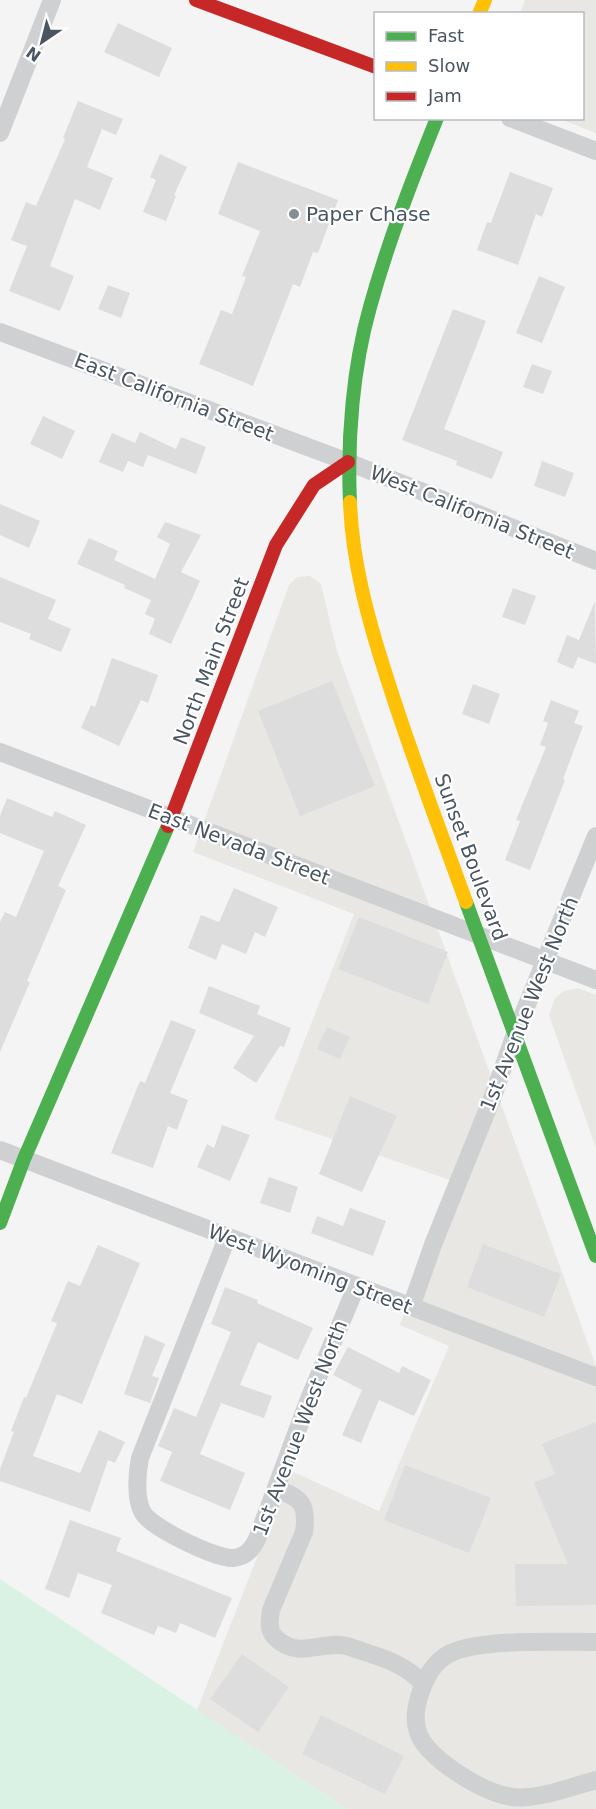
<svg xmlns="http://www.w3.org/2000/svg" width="596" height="1809" font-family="'DejaVu Sans',sans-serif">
	<rect width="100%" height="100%" fill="#f4f4f4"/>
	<!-- commercial -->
	<path fill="#e8e7e3" d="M 525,0 L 596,0 L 596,133 L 560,119 L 582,118 L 582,14 L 520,13 Z
		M 310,576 L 321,584 L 337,651 L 596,1366 L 596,1809 L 347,1809 L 197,1710 L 291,1471 L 379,1511 L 449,1346 L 400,1325 L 450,1180 L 274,1119 L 354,914 L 193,852 L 289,585 L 297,577 Z
		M 578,988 L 596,995 L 596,1148 L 549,1015 L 555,998 L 564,991 Z"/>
	<!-- green -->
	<path fill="#d9f2e3" d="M 0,1579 L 347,1809 L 0,1809 Z"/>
	<!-- building -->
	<path fill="#ddddde" d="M 118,23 L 172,48 L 159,77 L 104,52 Z
		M 78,101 L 123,119 L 116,135 L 102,129 L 87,167 L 113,178 L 100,210 L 75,199 L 50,266 L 74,276 L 60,311 L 9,291 L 27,246 L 11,240 L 26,202 L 36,206 L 65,139 L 63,138 Z
		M 160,154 L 187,167 L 174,195 L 176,196 L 166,221 L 143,212 L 156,180 L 150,177 Z
		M 238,162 L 338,200 L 318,253 L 313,252 L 300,287 L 293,284 L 253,386 L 199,364 L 221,310 L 232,314 L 246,277 L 242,276 L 260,231 L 218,214 Z
		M 510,172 L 553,188 L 542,217 L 536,214 L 518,265 L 477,250 L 487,222 L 491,223 Z
		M 539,276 L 565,287 L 542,343 L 516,333 Z
		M 108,285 L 130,293 L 121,318 L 98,309 Z
		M 453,309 L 486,321 L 444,429 L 503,452 L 492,479 L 456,465 L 457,461 L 402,440 Z
		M 532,364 L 552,371 L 543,394 L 523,387 Z
		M 43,416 L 75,431 L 62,459 L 30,444 Z
		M 140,432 L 176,449 L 181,437 L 206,447 L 196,474 L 148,455 L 143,467 L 128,461 L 123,472 L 99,462 L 112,433 L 135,443 Z
		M 542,461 L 574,473 L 565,497 L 534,486 Z
		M 0,504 L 40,521 L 29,548 L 0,535 Z
		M 165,522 L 201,535 L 181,572 L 200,581 L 171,644 L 149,634 L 155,619 L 145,614 L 151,600 L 124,588 L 125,585 L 77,564 L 89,538 L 118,551 L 114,560 L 155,579 L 170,544 L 157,537 Z
		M 0,577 L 56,600 L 48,619 L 71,629 L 61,652 L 29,639 L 31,634 L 0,622 Z
		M 513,588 L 536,596 L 525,625 L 502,617 Z
		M 595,601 L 596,664 L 578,657 L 573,669 L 557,662 L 567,635 L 579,640 Z
		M 112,658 L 158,675 L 148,703 L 141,700 L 119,746 L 81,728 L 91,705 L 95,707 Z
		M 332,681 L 375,786 L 300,816 L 258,711 Z
		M 473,684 L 500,694 L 489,724 L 462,714 Z
		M 551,700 L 579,711 L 574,723 L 583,726 L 563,779 L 565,780 L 530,870 L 505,860 L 520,821 L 516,820 L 546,747 L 540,745 L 548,723 L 543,721 Z
		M 7,798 L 52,817 L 55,811 L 86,825 L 58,886 L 66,890 L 27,981 L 30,982 L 0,1052 L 0,922 L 5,912 L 16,917 L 44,851 L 0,833 L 0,816 Z
		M 234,888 L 278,907 L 265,937 L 255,932 L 246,954 L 222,944 L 216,960 L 188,948 L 201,915 L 219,922 Z
		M 359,917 L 448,952 L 428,1004 L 338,969 Z
		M 209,986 L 260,1006 L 257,1014 L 291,1028 L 284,1047 L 280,1046 L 256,1083 L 233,1068 L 254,1036 L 199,1013 Z
		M 171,1020 L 196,1030 L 170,1093 L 188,1100 L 177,1130 L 168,1126 L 153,1168 L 111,1153 L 140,1081 L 145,1083 Z
		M 327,1027 L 350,1037 L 340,1059 L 317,1049 Z
		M 350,1096 L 397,1116 L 362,1192 L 319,1174 Z
		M 222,1125 L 250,1135 L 230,1181 L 197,1167 L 207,1144 L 214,1148 Z
		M 269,1177 L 298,1187 L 290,1213 L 260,1203 Z
		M 350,1208 L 386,1221 L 373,1256 L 311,1233 L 317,1216 L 343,1226 Z
		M 483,1244 L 561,1274 L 544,1317 L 467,1287 Z
		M 98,1245 L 140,1263 L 82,1404 L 57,1394 L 33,1456 L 80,1473 L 99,1430 L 125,1442 L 115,1463 L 108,1460 L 90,1512 L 0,1481 L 0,1469 L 14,1432 L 11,1431 L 24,1397 L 26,1398 L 57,1323 L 51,1321 L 68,1281 L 80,1286 Z
		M 225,1287 L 258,1300 L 257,1303 L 313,1328 L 298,1360 L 258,1342 L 240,1385 L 272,1396 L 264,1418 L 221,1403 L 200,1454 L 245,1473 L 230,1510 L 160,1481 L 172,1452 L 158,1446 L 174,1408 L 196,1417 L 231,1332 L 211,1324 Z
		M 145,1335 L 165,1344 L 152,1376 L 159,1378 L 150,1403 L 124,1394 Z
		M 348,1347 L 399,1373 L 402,1366 L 431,1380 L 414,1416 L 379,1400 L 361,1443 L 342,1435 L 362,1390 L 333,1375 Z
		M 596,1422 L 596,1605 L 516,1606 L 515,1564 L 568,1564 L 534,1483 L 555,1474 L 542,1444 Z
		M 405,1465 L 491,1498 L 469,1553 L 384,1520 Z
		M 70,1520 L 121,1538 L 116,1551 L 232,1598 L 215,1638 L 180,1623 L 176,1633 L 158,1626 L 154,1635 L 101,1613 L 112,1585 L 78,1573 L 69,1598 L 45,1589 Z
		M 242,1654 L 289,1687 L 258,1732 L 210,1699 Z
		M 321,1715 L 404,1756 L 385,1794 L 302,1754 Z"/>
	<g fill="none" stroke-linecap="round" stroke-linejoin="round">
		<!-- street -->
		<path stroke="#ced0d2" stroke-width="18" d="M 510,118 L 596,151
			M 0,133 L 52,0
			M 0,332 L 348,462 L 596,561
			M 0,752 L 596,980
			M 0,1150 L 596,1377
			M 227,1238 L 140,1458 C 137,1472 135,1500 143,1513 C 152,1528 216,1559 233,1558 C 246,1557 252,1549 257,1539 L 309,1399 L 356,1287
			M 411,1307 L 434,1242 L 493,1096 L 515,1034 L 596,836
			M 277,1489 C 301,1498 308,1504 304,1532 L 271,1610 C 269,1623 268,1632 278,1640 C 301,1659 321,1640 347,1646 C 375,1656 403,1661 423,1684
			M 596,1642 C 562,1642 474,1638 447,1655 C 435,1662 426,1677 421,1691 C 416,1706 413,1720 419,1735 C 431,1761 484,1793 512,1797 C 536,1800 572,1787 596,1780"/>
		<!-- fast -->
		<path stroke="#4caf50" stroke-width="14" d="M 350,502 C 347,439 353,367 370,307 C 388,242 412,180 437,118
			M 466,902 L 596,1256
			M 0,1223 L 24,1159 L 168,826"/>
		<!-- slow -->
		<path stroke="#ffc107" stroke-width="14" d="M 479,14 L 485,0
			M 350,502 C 352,561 368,619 386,675 C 410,752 439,827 466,902"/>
		<!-- jam -->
		<path stroke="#c62828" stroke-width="14" d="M 196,0 L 376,67
			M 168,826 L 276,545 L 314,485 L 348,462"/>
	</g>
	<!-- markers -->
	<circle fill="#868d94" stroke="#fff" stroke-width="2" cx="294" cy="214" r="6"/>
	<g text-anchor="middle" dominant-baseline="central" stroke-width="4.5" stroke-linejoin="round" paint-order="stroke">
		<!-- poi labels -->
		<g font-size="20" fill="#4a5661" stroke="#fff" text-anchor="start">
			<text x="306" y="214">Paper Chase</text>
		</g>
		<!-- street labels -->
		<g font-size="20" fill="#4a5661" stroke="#fff">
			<text transform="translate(174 397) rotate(21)">East California Street</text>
			<text transform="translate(472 512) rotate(22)">West California Street</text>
			<text transform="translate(211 661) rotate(-69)">North Main Street</text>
			<text transform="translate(239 844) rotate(21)">East Nevada Street</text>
			<text transform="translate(471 857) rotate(70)">Sunset Boulevard</text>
			<text transform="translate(529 1004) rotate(-68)">1st Avenue West North</text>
			<text transform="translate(310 1269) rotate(21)">West Wyoming Street</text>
			<text transform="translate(300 1428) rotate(-69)">1st Avenue West North</text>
		</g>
	</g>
	<!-- legend -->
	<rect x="374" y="12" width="210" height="108" fill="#ffffff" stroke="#b7bbc0" stroke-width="1.5"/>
	<rect x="386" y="32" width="30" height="9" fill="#4caf50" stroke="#b7bbc0" stroke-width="1.5"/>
	<text x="428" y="42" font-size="18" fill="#4a5661">Fast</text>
	<rect x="386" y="62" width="30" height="9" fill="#ffc107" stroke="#b7bbc0" stroke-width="1.5"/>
	<text x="428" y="72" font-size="18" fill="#4a5661">Slow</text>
	<rect x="386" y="92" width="30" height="9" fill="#c62828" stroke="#b7bbc0" stroke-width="1.5"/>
	<text x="428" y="102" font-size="18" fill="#4a5661">Jam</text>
	<!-- north arrow -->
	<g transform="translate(42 42) rotate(215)" stroke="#ffffff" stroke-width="4.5" paint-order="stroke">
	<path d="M0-4.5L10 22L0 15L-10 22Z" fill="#4a5661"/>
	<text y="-9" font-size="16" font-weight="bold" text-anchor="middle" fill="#4a5661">N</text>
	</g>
</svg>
